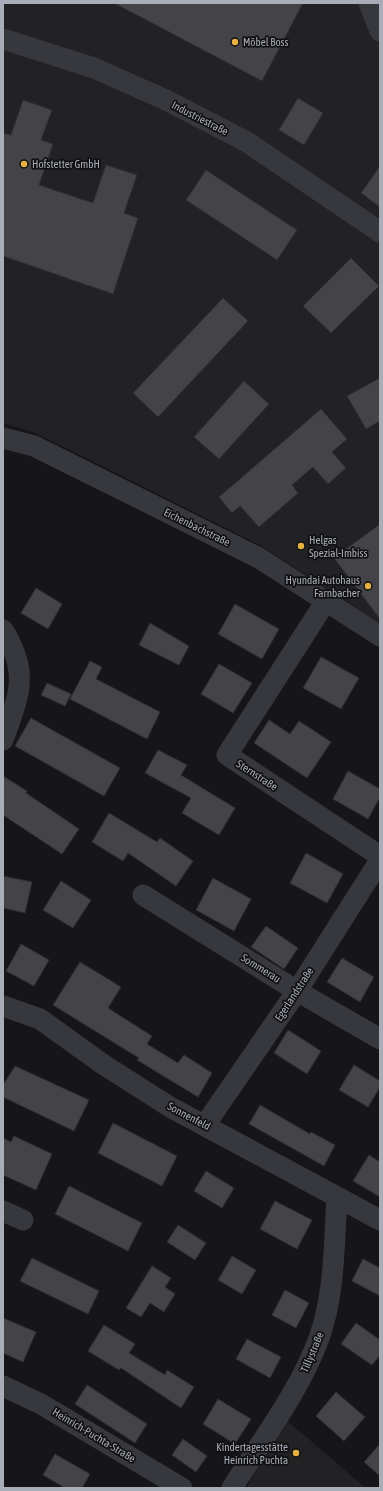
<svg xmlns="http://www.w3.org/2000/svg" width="383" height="1491" font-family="'Asap Condensed',sans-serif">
	<rect width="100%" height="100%" fill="#161618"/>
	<!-- built -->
	<path fill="#222225" d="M 3,3 L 380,3 L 380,623 L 258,544 L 33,432 L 3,423 Z
		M 285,1419 L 366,1488 L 246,1488 Z"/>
	<!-- building -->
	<path fill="#434348" stroke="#303034" d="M 114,3 L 303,3 L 262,81 Z
		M 298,98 L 323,113 L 304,145 L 279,130 Z
		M 23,100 L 52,110 L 41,140 L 53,144 L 39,185 L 93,203 L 106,165 L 137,175 L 124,213 L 138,218 L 113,294 L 3,256 L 3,133 L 11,135 Z
		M 380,166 L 380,207 L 361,193 Z
		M 206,170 L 297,230 L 277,260 L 186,200 Z
		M 351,258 L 379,286 L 331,333 L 303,306 Z
		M 223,298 L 248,321 L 158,417 L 133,393 Z
		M 380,378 L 380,421 L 366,429 L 347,396 Z
		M 244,381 L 269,404 L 219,459 L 194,437 Z
		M 321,409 L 347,439 L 332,452 L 346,468 L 328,484 L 313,467 L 292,485 L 298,493 L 259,527 L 240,506 L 232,513 L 219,497 Z
		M 380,524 L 380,619 L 334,558 Z
		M 36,588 L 62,604 L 48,629 L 21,613 Z
		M 235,604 L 279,629 L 262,659 L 218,634 Z
		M 150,623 L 189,646 L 179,665 L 139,645 Z
		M 321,657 L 359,678 L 341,709 L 303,688 Z
		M 90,661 L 102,667 L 96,679 L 160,712 L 147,739 L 70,699 Z
		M 219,664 L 252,683 L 233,713 L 201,694 Z
		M 47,683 L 71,694 L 65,706 L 41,695 Z
		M 31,718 L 120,768 L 104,796 L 15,746 Z
		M 269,720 L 290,734 L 299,721 L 331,742 L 307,778 L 254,743 Z
		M 158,750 L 187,765 L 181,775 L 235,808 L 219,835 L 182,813 L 191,798 L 145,773 Z
		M 348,771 L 380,789 L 380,797 L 368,819 L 333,799 Z
		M 3,776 L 27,791 L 26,793 L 79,829 L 62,854 L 3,815 Z
		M 109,813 L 157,842 L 160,838 L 193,861 L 176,886 L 128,853 L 123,861 L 92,842 Z
		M 306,853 L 343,874 L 327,903 L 290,883 Z
		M 3,876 L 32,882 L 25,913 L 3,908 Z
		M 213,878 L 251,899 L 234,931 L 196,910 Z
		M 61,881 L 91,900 L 73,928 L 43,910 Z
		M 266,926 L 298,948 L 284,969 L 251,947 Z
		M 21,944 L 49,960 L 34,986 L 6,971 Z
		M 342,958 L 374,977 L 360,1002 L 327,982 Z
		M 80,962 L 121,987 L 108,1008 L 152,1036 L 147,1044 L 178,1063 L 184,1055 L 212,1073 L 198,1097 L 137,1060 L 139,1058 L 53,1005 Z
		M 288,1030 L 321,1051 L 307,1074 L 274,1053 Z
		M 354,1065 L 380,1081 L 380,1087 L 368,1107 L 339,1090 Z
		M 15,1066 L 89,1100 L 74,1131 L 3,1097 L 3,1085 Z
		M 260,1105 L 310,1134 L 311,1132 L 335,1145 L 324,1166 L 249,1124 Z
		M 113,1123 L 177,1156 L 162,1186 L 98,1153 Z
		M 14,1136 L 52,1154 L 36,1190 L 3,1175 L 3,1138 L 11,1142 Z
		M 369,1155 L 380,1162 L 380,1197 L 353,1181 Z
		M 206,1171 L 234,1188 L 222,1208 L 194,1191 Z
		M 69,1186 L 142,1223 L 128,1251 L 55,1214 Z
		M 275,1201 L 312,1220 L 297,1249 L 260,1229 Z
		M 178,1225 L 206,1243 L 195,1260 L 167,1242 Z
		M 232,1256 L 256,1270 L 242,1294 L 218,1280 Z
		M 32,1258 L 99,1291 L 88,1314 L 20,1281 Z
		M 363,1259 L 380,1268 L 380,1296 L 352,1281 Z
		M 152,1266 L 171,1278 L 165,1287 L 175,1294 L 164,1312 L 150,1303 L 141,1317 L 126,1308 Z
		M 285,1290 L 309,1303 L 296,1328 L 272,1315 Z
		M 3,1318 L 36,1332 L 23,1362 L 3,1353 Z
		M 356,1323 L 380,1340 L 380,1355 L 372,1365 L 341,1344 Z
		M 104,1325 L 135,1344 L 129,1353 L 165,1375 L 167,1370 L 194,1387 L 181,1408 L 121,1368 L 119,1370 L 88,1351 Z
		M 247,1339 L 281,1357 L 270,1378 L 236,1359 Z
		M 87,1385 L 147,1424 L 135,1443 L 75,1404 Z
		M 336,1392 L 365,1417 L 344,1441 L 316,1416 Z
		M 218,1399 L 251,1419 L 235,1444 L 203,1424 Z
		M 183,1439 L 207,1456 L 196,1472 L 172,1455 Z
		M 380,1444 L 380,1476 L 364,1462 Z
		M 55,1454 L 90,1474 L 82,1488 L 65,1488 L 43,1475 Z"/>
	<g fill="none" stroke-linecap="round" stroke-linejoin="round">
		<!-- minor -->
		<path stroke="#37383d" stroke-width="21" d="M 369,3 L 380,31
			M 3,39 L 94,68 L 166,100 L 247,142 L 380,232
			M 3,438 L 34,446 L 259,558 L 380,636
			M 326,601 L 227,755 L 380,856
			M 3,630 C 7,635 9,641 12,647 C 28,681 15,706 3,740
			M 143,895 L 297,991 L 380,1039
			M 3,1006 L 40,1019 L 104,1065 L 170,1107 L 380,1220
			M 205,1125 L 297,991 L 380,860
			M 3,1211 L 23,1220
			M 3,1386 L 41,1404 L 182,1488
			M 232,1488 C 261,1441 300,1391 319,1338 C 335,1294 334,1243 337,1197"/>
	</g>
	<!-- markers -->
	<g fill="#e5b241" stroke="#111113" stroke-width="1.5">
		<circle cx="235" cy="42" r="4"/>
		<circle cx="24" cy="164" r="4"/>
		<circle cx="301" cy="546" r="4"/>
		<circle cx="368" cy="586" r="4"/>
		<circle cx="296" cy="1453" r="4"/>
	</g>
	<g text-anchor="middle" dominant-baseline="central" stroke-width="3.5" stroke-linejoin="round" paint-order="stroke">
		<!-- poi labels -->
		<g font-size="11" fill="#a9adb7" stroke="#111113" text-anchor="start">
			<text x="243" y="42">Möbel Boss</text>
			<text x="32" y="164">Hofstetter GmbH</text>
			<text x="309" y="540">Helgas<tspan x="309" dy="13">Spezial-Imbiss</tspan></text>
			<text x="360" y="580" text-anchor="end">Hyundai Autohaus<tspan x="360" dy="13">Farnbacher</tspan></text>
			<text x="288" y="1447" text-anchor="end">Kindertagesstätte<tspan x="288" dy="13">Heinrich Puchta</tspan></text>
		</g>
		<!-- street labels -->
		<g font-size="11" fill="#a9adb7" stroke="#111113">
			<text transform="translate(200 118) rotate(27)">Industriestraße</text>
			<text transform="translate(197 527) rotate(26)">Eichenbachstraße</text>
			<text transform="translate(257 775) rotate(33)">Sternstraße</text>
			<text transform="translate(261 968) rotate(32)">Sommerau</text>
			<text transform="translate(294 994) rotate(-57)">Egerlandstraße</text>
			<text transform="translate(189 1116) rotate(28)">Sonnenfeld</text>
			<text transform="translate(312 1352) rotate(-67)">Tillystraße</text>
			<text transform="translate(94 1435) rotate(31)">Heinrich-Puchta-Straße</text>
		</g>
	</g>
	<!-- border -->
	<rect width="383" height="1491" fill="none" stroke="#a9adb7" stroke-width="8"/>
</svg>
